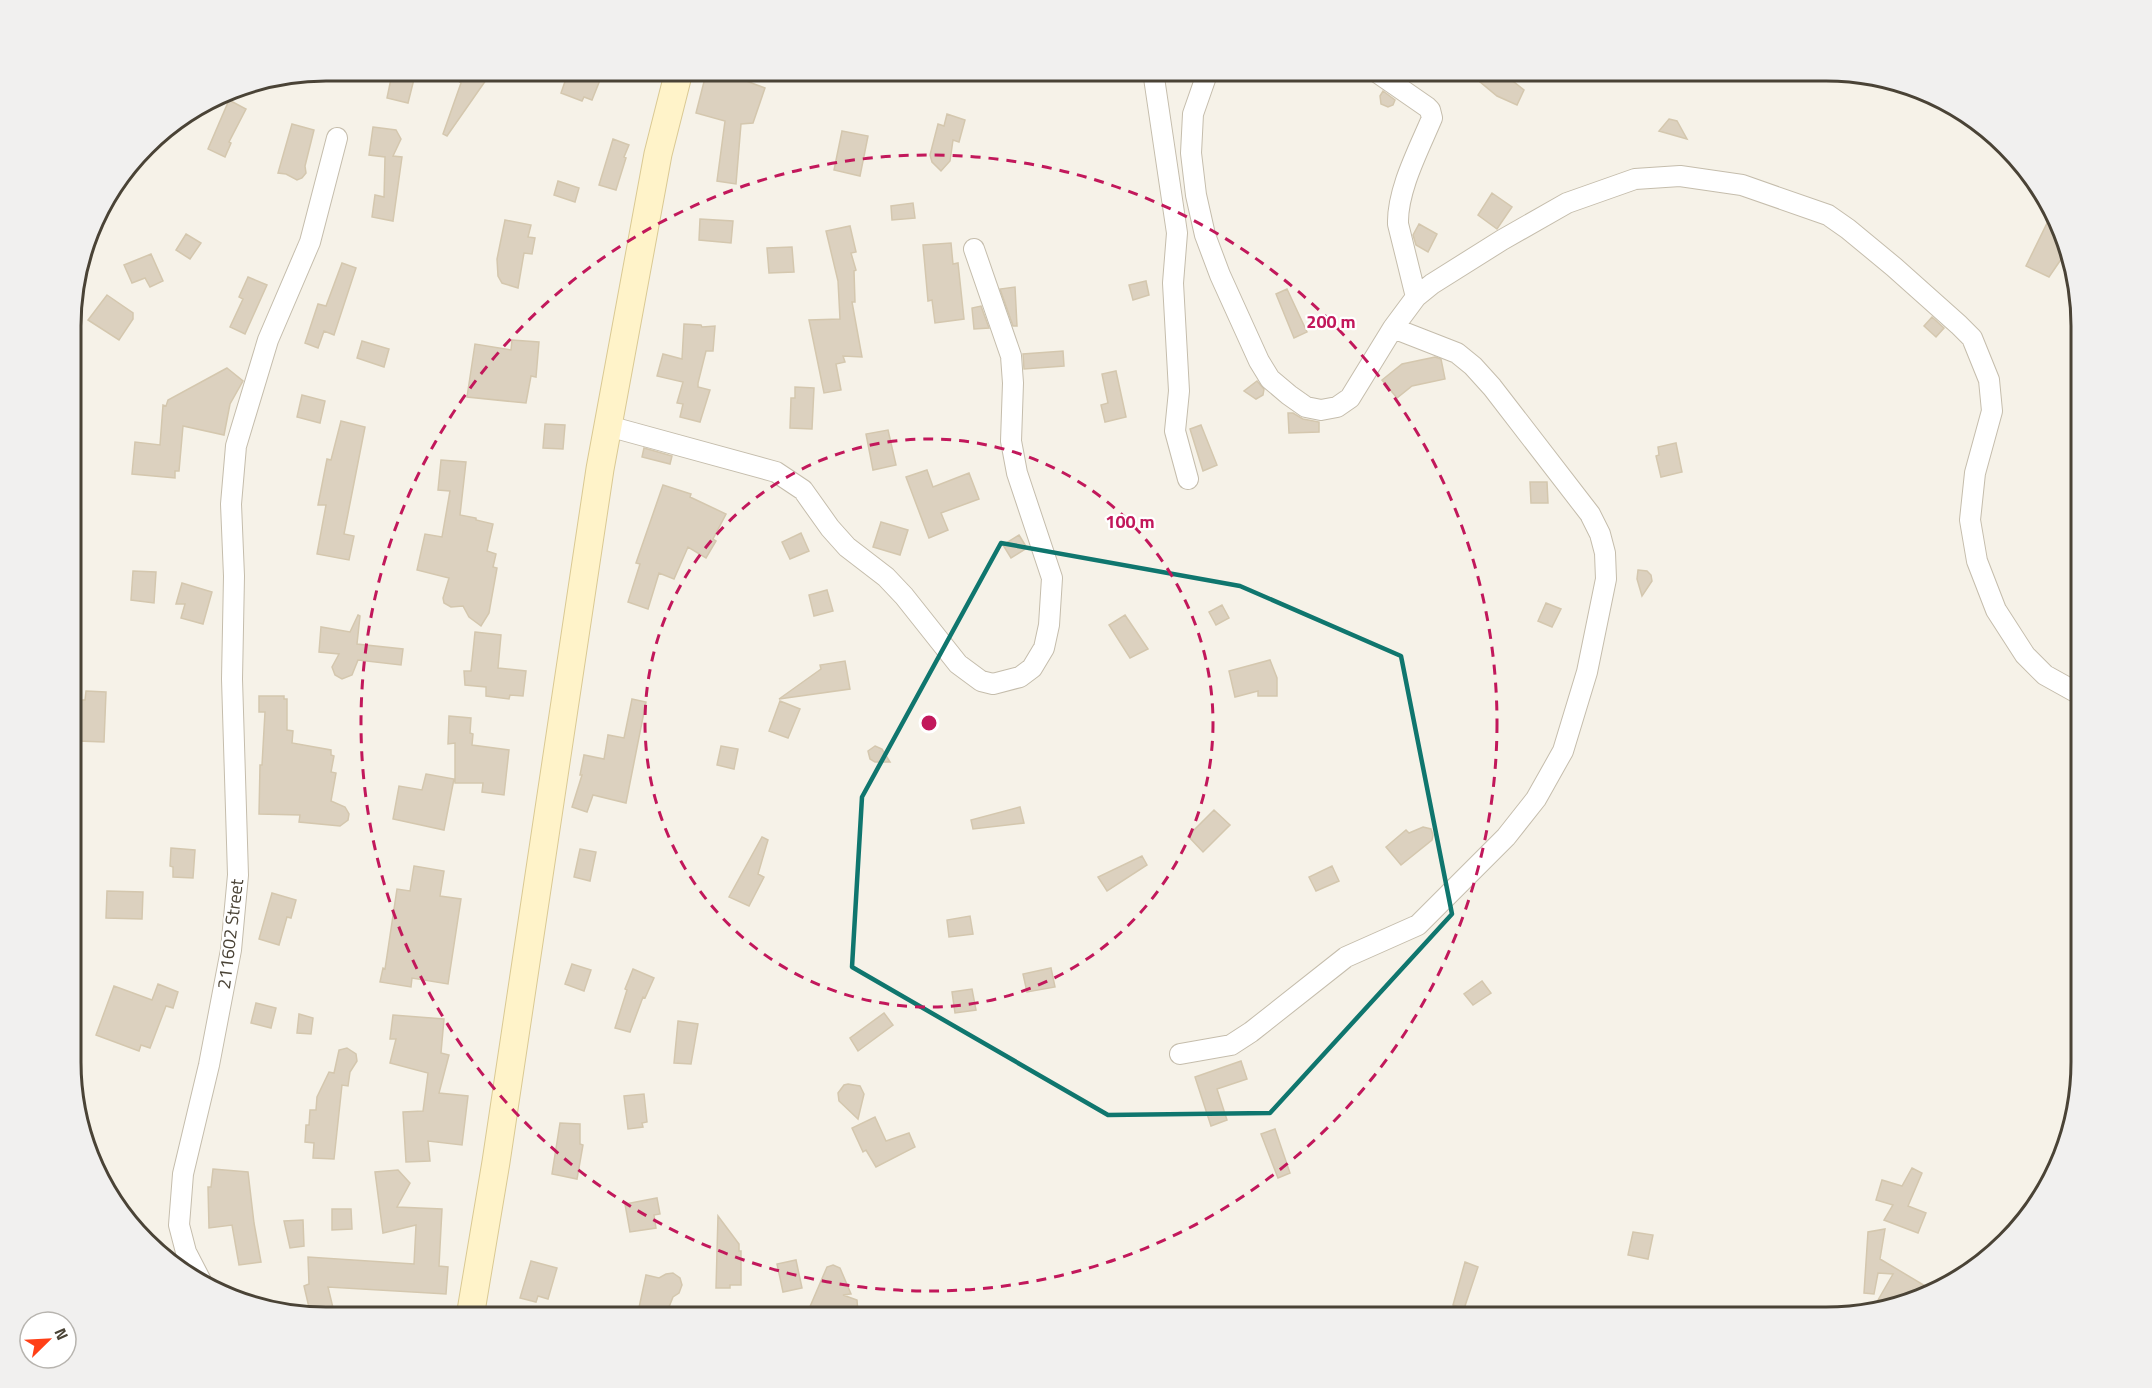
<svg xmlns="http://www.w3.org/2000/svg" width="2152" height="1388" font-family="'Titillium Web',sans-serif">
	<rect width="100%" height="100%" fill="#f6f2e8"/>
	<!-- building -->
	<path fill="#dcd1bf" stroke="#d4c7ae" stroke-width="1.5" d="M 444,70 L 493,70 L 447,136 L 443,134 L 461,83 Z
		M 569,70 L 600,80 L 592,100 L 584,97 L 582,101 L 561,93 Z
		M 707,70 L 717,70 L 765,88 L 753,123 L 741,124 L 736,184 L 717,181 L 725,121 L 696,113 Z
		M 1487,70 L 1499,70 L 1524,90 L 1517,105 L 1497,96 L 1479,81 Z
		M 392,74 L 414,79 L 408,103 L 387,98 Z
		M 1383,91 L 1395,100 L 1393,105 L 1388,107 L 1381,104 L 1380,96 Z
		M 229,100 L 246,109 L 229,142 L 231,143 L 225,157 L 208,149 Z
		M 947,114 L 965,120 L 959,142 L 953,140 L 950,161 L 941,171 L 932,162 L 930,155 L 938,124 L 944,126 Z
		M 1669,119 L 1677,121 L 1687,139 L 1659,131 Z
		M 292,124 L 314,130 L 305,166 L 306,173 L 302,178 L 297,180 L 286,174 L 278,173 Z
		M 373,127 L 396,130 L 401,139 L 393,156 L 402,157 L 393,221 L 372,217 L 375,195 L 384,197 L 385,157 L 369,155 Z
		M 842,131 L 868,136 L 860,176 L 834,170 Z
		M 613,139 L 629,145 L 624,157 L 626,158 L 616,190 L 599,185 Z
		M 558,181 L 579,188 L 575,202 L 554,195 Z
		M 1492,193 L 1512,207 L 1497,229 L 1478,215 Z
		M 913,203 L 915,218 L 892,220 L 891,206 Z
		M 2052,213 L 2064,255 L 2049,277 L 2026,266 Z
		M 700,219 L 733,221 L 731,243 L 699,240 Z
		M 505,220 L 531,225 L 528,237 L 535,238 L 532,254 L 524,253 L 518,288 L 502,283 L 498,276 L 497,259 Z
		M 1419,224 L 1437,234 L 1428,252 L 1416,245 L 1413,235 Z
		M 850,226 L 856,252 L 851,253 L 856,270 L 854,271 L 855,302 L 852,302 L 862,357 L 843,356 L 845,362 L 836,364 L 841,390 L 824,393 L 809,320 L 840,319 L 838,281 L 826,231 Z
		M 186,234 L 201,243 L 190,259 L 176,250 Z
		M 951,243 L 953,264 L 958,263 L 964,319 L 935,323 L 932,300 L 928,301 L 923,245 Z
		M 792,247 L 794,272 L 769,273 L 767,248 Z
		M 151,254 L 163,281 L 150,287 L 145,278 L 132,283 L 124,265 Z
		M 342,263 L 356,268 L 334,335 L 324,331 L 318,348 L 305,343 L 318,304 L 326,306 Z
		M 248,277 L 267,285 L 245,334 L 230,327 L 243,299 L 239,297 Z
		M 1146,281 L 1149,295 L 1133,300 L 1129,285 Z
		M 1015,287 L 1017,326 L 1013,326 L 1000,289 Z
		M 1287,289 L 1307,332 L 1294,338 L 1276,294 Z
		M 107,295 L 133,313 L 133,319 L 119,340 L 88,320 Z
		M 981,306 L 989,328 L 974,329 L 972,308 Z
		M 1932,317 L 1944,328 L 1936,337 L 1924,326 Z
		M 684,324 L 701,325 L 702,327 L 715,326 L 713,351 L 706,351 L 698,383 L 698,387 L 710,390 L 700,422 L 680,417 L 683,404 L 677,403 L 683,382 L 657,376 L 663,354 L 682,359 Z
		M 512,340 L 539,342 L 536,377 L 531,376 L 526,403 L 467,397 L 475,344 L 511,350 Z
		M 362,341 L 389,349 L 384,367 L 357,358 Z
		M 1063,351 L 1064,366 L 1024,369 L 1023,354 Z
		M 1435,357 L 1441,359 L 1445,379 L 1412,386 L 1397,398 L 1382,380 L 1402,364 Z
		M 227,368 L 243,381 L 230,404 L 224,435 L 183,426 L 179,471 L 175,471 L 175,478 L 132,474 L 135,442 L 160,445 L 163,405 L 166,406 L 168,400 Z
		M 1116,371 L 1126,417 L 1105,422 L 1101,405 L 1108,403 L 1102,374 Z
		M 1257,381 L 1264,389 L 1263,395 L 1256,399 L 1244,391 Z
		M 795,387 L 814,388 L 812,429 L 790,428 L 791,398 L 795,398 Z
		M 302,395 L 325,401 L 320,423 L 297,417 Z
		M 1288,413 L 1293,413 L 1303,419 L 1319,422 L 1319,432 L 1289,433 Z
		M 341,421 L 365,427 L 344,534 L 354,536 L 349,560 L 317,554 L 326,505 L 318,505 L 327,459 L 331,460 Z
		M 545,424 L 565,425 L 563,449 L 543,448 Z
		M 1201,425 L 1217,465 L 1203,471 L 1190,429 Z
		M 888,430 L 896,465 L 873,470 L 866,434 Z
		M 1676,443 L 1682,472 L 1661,477 L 1656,456 L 1659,455 L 1658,447 Z
		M 644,448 L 672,456 L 670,464 L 642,457 Z
		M 441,460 L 466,462 L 460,515 L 476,518 L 476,520 L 493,524 L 487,551 L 496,554 L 493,567 L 497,568 L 489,613 L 481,626 L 469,617 L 463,606 L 451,607 L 444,603 L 443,598 L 449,578 L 417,570 L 425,534 L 442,537 L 450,491 L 438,490 Z
		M 927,470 L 933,487 L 969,473 L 979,499 L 941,513 L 948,530 L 929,538 L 906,477 Z
		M 1530,482 L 1547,482 L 1548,503 L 1531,503 Z
		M 663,485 L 691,494 L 690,497 L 726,514 L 713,539 L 716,541 L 706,558 L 688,547 L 674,579 L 659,573 L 648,609 L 628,602 L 640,564 L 636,563 Z
		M 881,522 L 908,530 L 900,555 L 873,547 Z
		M 801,533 L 809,551 L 790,559 L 782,542 Z
		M 1019,535 L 1027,548 L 1011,558 L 1003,545 Z
		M 1638,570 L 1647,571 L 1651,575 L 1652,581 L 1642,596 L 1637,579 Z
		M 133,571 L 156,572 L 154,603 L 131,600 Z
		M 182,583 L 212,592 L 203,624 L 181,618 L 185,604 L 176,604 Z
		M 827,590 L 833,611 L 814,616 L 809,595 Z
		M 1546,603 L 1561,609 L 1552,627 L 1538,621 Z
		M 1222,605 L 1229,618 L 1216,625 L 1209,612 Z
		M 358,615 L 360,616 L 357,644 L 403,649 L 401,665 L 358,660 L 352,675 L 342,679 L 335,675 L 332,667 L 339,654 L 319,652 L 321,627 L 350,632 Z
		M 1125,615 L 1148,649 L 1130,658 L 1109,625 Z
		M 475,632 L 501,635 L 498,668 L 526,671 L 523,696 L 510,695 L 509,699 L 486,696 L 486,687 L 465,685 L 464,671 L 471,671 Z
		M 1270,660 L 1277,678 L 1277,696 L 1258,696 L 1258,691 L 1235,697 L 1229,671 Z
		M 845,661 L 850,689 L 779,699 L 821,669 L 820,665 Z
		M 86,691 L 106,692 L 104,742 L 78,741 L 78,732 L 73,732 L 73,710 L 78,710 L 79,700 L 85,700 Z
		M 259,696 L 284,696 L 284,699 L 287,699 L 287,730 L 293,731 L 292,743 L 331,750 L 331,755 L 334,756 L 331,772 L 336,773 L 331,801 L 345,807 L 349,814 L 348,820 L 340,826 L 299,822 L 300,815 L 259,814 L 260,765 L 262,765 L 265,712 L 259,712 Z
		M 632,699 L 646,702 L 626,803 L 593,795 L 587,812 L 572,807 L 582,775 L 580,775 L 584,755 L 604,759 L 608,735 L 624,738 Z
		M 780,701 L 800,709 L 788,738 L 769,731 Z
		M 449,716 L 471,718 L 470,733 L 473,734 L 472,745 L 509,750 L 504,795 L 482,792 L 483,783 L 455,783 L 455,743 L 448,744 Z
		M 721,746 L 738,749 L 734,769 L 717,765 Z
		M 875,746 L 882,749 L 890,762 L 875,762 L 870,759 L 868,751 Z
		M 426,774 L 454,779 L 444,830 L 393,819 L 399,786 L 422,790 Z
		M 1020,807 L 1024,823 L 973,829 L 971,820 Z
		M 1214,810 L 1230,825 L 1203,852 L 1188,836 Z
		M 1423,827 L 1431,829 L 1433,835 L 1432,840 L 1401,865 L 1386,847 L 1406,830 L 1409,833 Z
		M 762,837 L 768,840 L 758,874 L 764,877 L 749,906 L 729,897 Z
		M 171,848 L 195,850 L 193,878 L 173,877 L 173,867 L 170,866 Z
		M 580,849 L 596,852 L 590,881 L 574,877 Z
		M 1142,856 L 1147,865 L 1107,891 L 1098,877 Z
		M 414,866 L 444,871 L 440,896 L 461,899 L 448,984 L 412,978 L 411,987 L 380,982 L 383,968 L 385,969 L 397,889 L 410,891 Z
		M 1332,866 L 1339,881 L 1316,891 L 1309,877 Z
		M 107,891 L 143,892 L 142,919 L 106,918 Z
		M 272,893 L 296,900 L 291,918 L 287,917 L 279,945 L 259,939 Z
		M 970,916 L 973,934 L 949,937 L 947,920 Z
		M 572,964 L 591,970 L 584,991 L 565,984 Z
		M 1051,968 L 1055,987 L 1027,992 L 1023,974 Z
		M 633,969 L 654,978 L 645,998 L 643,997 L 630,1032 L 615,1028 L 627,990 L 625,989 Z
		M 1482,981 L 1491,993 L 1473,1005 L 1464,994 Z
		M 158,984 L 178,992 L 173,1008 L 166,1006 L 150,1048 L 141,1045 L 139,1051 L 96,1035 L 114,986 L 152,1000 Z
		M 972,989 L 976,1010 L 955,1013 L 952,992 Z
		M 256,1003 L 276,1008 L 271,1028 L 251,1023 Z
		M 884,1013 L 893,1025 L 858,1051 L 850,1038 Z
		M 299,1014 L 313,1018 L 311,1034 L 297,1033 Z
		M 393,1015 L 444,1019 L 441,1053 L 449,1055 L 439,1093 L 468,1096 L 462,1145 L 428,1141 L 430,1161 L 406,1162 L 403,1112 L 423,1111 L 428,1073 L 390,1063 L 396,1039 L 390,1039 Z
		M 678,1021 L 698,1024 L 691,1064 L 674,1063 Z
		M 347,1048 L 356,1054 L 357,1061 L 350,1072 L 348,1086 L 342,1085 L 334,1159 L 313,1158 L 314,1143 L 305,1142 L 306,1125 L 309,1125 L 310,1110 L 316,1110 L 317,1097 L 329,1072 L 334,1073 L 339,1050 Z
		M 1241,1061 L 1247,1079 L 1217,1089 L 1227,1120 L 1211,1126 L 1195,1077 Z
		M 848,1084 L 860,1086 L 864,1094 L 858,1119 L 839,1101 L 838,1093 L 844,1085 Z
		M 644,1094 L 647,1122 L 642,1123 L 643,1127 L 628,1129 L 624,1096 Z
		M 875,1117 L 886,1141 L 909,1133 L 915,1147 L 876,1167 L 866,1150 L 863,1152 L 852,1128 Z
		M 560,1123 L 580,1124 L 580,1144 L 583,1145 L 577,1179 L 552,1174 Z
		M 1275,1129 L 1290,1173 L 1278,1178 L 1261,1134 Z
		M 1912,1168 L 1922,1173 L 1908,1206 L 1926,1213 L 1918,1233 L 1884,1220 L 1893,1205 L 1876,1200 L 1882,1180 L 1902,1186 Z
		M 213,1169 L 248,1172 L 254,1223 L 261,1262 L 239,1265 L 232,1225 L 209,1228 L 208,1187 L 211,1187 Z
		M 398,1170 L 410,1183 L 397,1207 L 442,1209 L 439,1266 L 448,1267 L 446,1294 L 328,1287 L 334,1312 L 332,1313 L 334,1317 L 311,1316 L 304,1286 L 309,1284 L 308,1257 L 414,1264 L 416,1225 L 383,1233 L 375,1172 Z
		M 657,1198 L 660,1214 L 654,1215 L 656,1228 L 630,1232 L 625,1204 Z
		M 332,1209 L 351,1209 L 352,1229 L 332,1230 Z
		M 718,1216 L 739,1244 L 739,1251 L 741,1251 L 741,1285 L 730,1285 L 730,1288 L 716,1288 Z
		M 303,1220 L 304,1246 L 290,1248 L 284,1221 Z
		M 1885,1229 L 1880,1259 L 1932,1290 L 1874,1307 L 1893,1274 L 1878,1273 L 1874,1294 L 1864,1293 L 1868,1232 Z
		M 1633,1232 L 1653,1235 L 1648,1259 L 1628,1255 Z
		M 796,1260 L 802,1288 L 783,1292 L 777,1264 Z
		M 531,1261 L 557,1268 L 548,1299 L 538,1296 L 536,1302 L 520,1298 Z
		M 1465,1262 L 1478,1267 L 1464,1309 L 1453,1305 Z
		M 833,1265 L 840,1268 L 851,1294 L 843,1295 L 857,1300 L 858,1314 L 806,1316 L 827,1267 Z
		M 673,1273 L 680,1278 L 682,1285 L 679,1293 L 673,1297 L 665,1317 L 637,1317 L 646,1275 L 659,1278 L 666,1274 Z"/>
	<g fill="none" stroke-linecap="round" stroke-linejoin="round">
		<defs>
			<path id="street" d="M 1153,71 L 1177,233 L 1173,283 L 1179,391 L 1175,431 L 1188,479
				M 1375,71 L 1427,107 L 1430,110 L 1432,118 C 1419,149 1397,190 1398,224 L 1416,297
				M 1393,328 L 1416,297 L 1432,284 L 1502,240 L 1567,203 L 1635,179 L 1680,176 L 1742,185 L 1828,215 L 1848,229 L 1894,267 L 1959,325 L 1972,338 L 1989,380 L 1992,411 L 1975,473 L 1970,520 L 1977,561 L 1996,610 L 2025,655 L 2045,675 L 2081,695
				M 608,426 L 776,472 L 803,490 L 830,528 L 847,547 L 886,577 L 904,596 L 958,664 L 981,681 L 993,684 L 1020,677 L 1032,668 L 1044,648 L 1049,625 L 1052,578 L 1017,473 L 1011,441 L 1013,383 L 1011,356 L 974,249
				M 1180,1054 L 1231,1045 L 1251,1032 L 1346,957 L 1418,925 L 1506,837 L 1536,799 L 1563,751 L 1587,672 L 1606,579 L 1605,553 L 1600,534 L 1590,514 L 1492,387 L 1473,366 L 1457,353 L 1393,328 L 1350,398 L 1337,407 L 1321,410 L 1306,407 L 1289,395 L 1270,379 L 1259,361 L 1220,275 L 1205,235 L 1196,195 L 1191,153 L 1193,114 L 1208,71
				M 202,1283 L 186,1252 L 179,1225 L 183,1174 L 209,1065 L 231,950 L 238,875 L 232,679 L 234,576 L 231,504 L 236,446 L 268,340 L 310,242 L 337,138"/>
			<path id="secondary" d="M 470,1317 L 496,1162 L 600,469 L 658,154 L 679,71"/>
		</defs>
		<!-- street casing -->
		<use href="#street" stroke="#c5bdac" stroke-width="22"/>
		<!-- secondary casing -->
		<use href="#secondary" stroke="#dac993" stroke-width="29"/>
		<!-- street -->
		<use href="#street" stroke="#fff" stroke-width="20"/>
		<!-- secondary -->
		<use href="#secondary" stroke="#fff3c9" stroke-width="27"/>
	</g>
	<!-- marked area -->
	<path fill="none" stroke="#0f766e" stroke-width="4.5" stroke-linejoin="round" d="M 1001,543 L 1240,586 L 1401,656 L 1452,914 L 1270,1113 L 1108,1115 L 852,967 L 862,797 Z"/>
	<!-- distance rings -->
	<g fill="none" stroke="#c2185b" stroke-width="3" stroke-dasharray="10 8">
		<circle cx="929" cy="723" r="284"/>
		<circle cx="929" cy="723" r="568"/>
	</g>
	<g text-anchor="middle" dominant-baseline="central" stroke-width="4.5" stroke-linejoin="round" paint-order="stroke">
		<!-- street labels -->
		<g font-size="18" fill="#4a4336" stroke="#fff">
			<text transform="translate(230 934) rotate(-83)">211602 Street</text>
		</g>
	</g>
	<!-- crop -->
	<path d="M0 0H2152V1388H0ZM326 81H1826A245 245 0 0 1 2071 326V1062A245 245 0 0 1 1826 1307H326A245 245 0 0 1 81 1062V326A245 245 0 0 1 326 81Z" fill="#f1f0ef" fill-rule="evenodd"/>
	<path fill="none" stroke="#4a4336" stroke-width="3" d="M326 81H1826A245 245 0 0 1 2071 326V1062A245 245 0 0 1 1826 1307H326A245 245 0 0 1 81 1062V326A245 245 0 0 1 326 81Z"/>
	<circle cx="929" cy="723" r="9" fill="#c2185b" stroke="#fff" stroke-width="3"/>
	<g font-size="18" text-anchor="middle" font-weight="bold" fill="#c2185b" stroke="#fff" stroke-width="4.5" stroke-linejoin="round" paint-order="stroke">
		<text x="1331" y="328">200 m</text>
		<text x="1130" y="528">100 m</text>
	</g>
	<!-- north arrow -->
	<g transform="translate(48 1340) rotate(66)"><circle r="28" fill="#ffffff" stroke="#b7b4af" stroke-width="1.5"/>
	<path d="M0-4.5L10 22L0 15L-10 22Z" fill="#ff3f16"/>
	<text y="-9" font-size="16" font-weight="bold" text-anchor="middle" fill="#4a4336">N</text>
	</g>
</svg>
